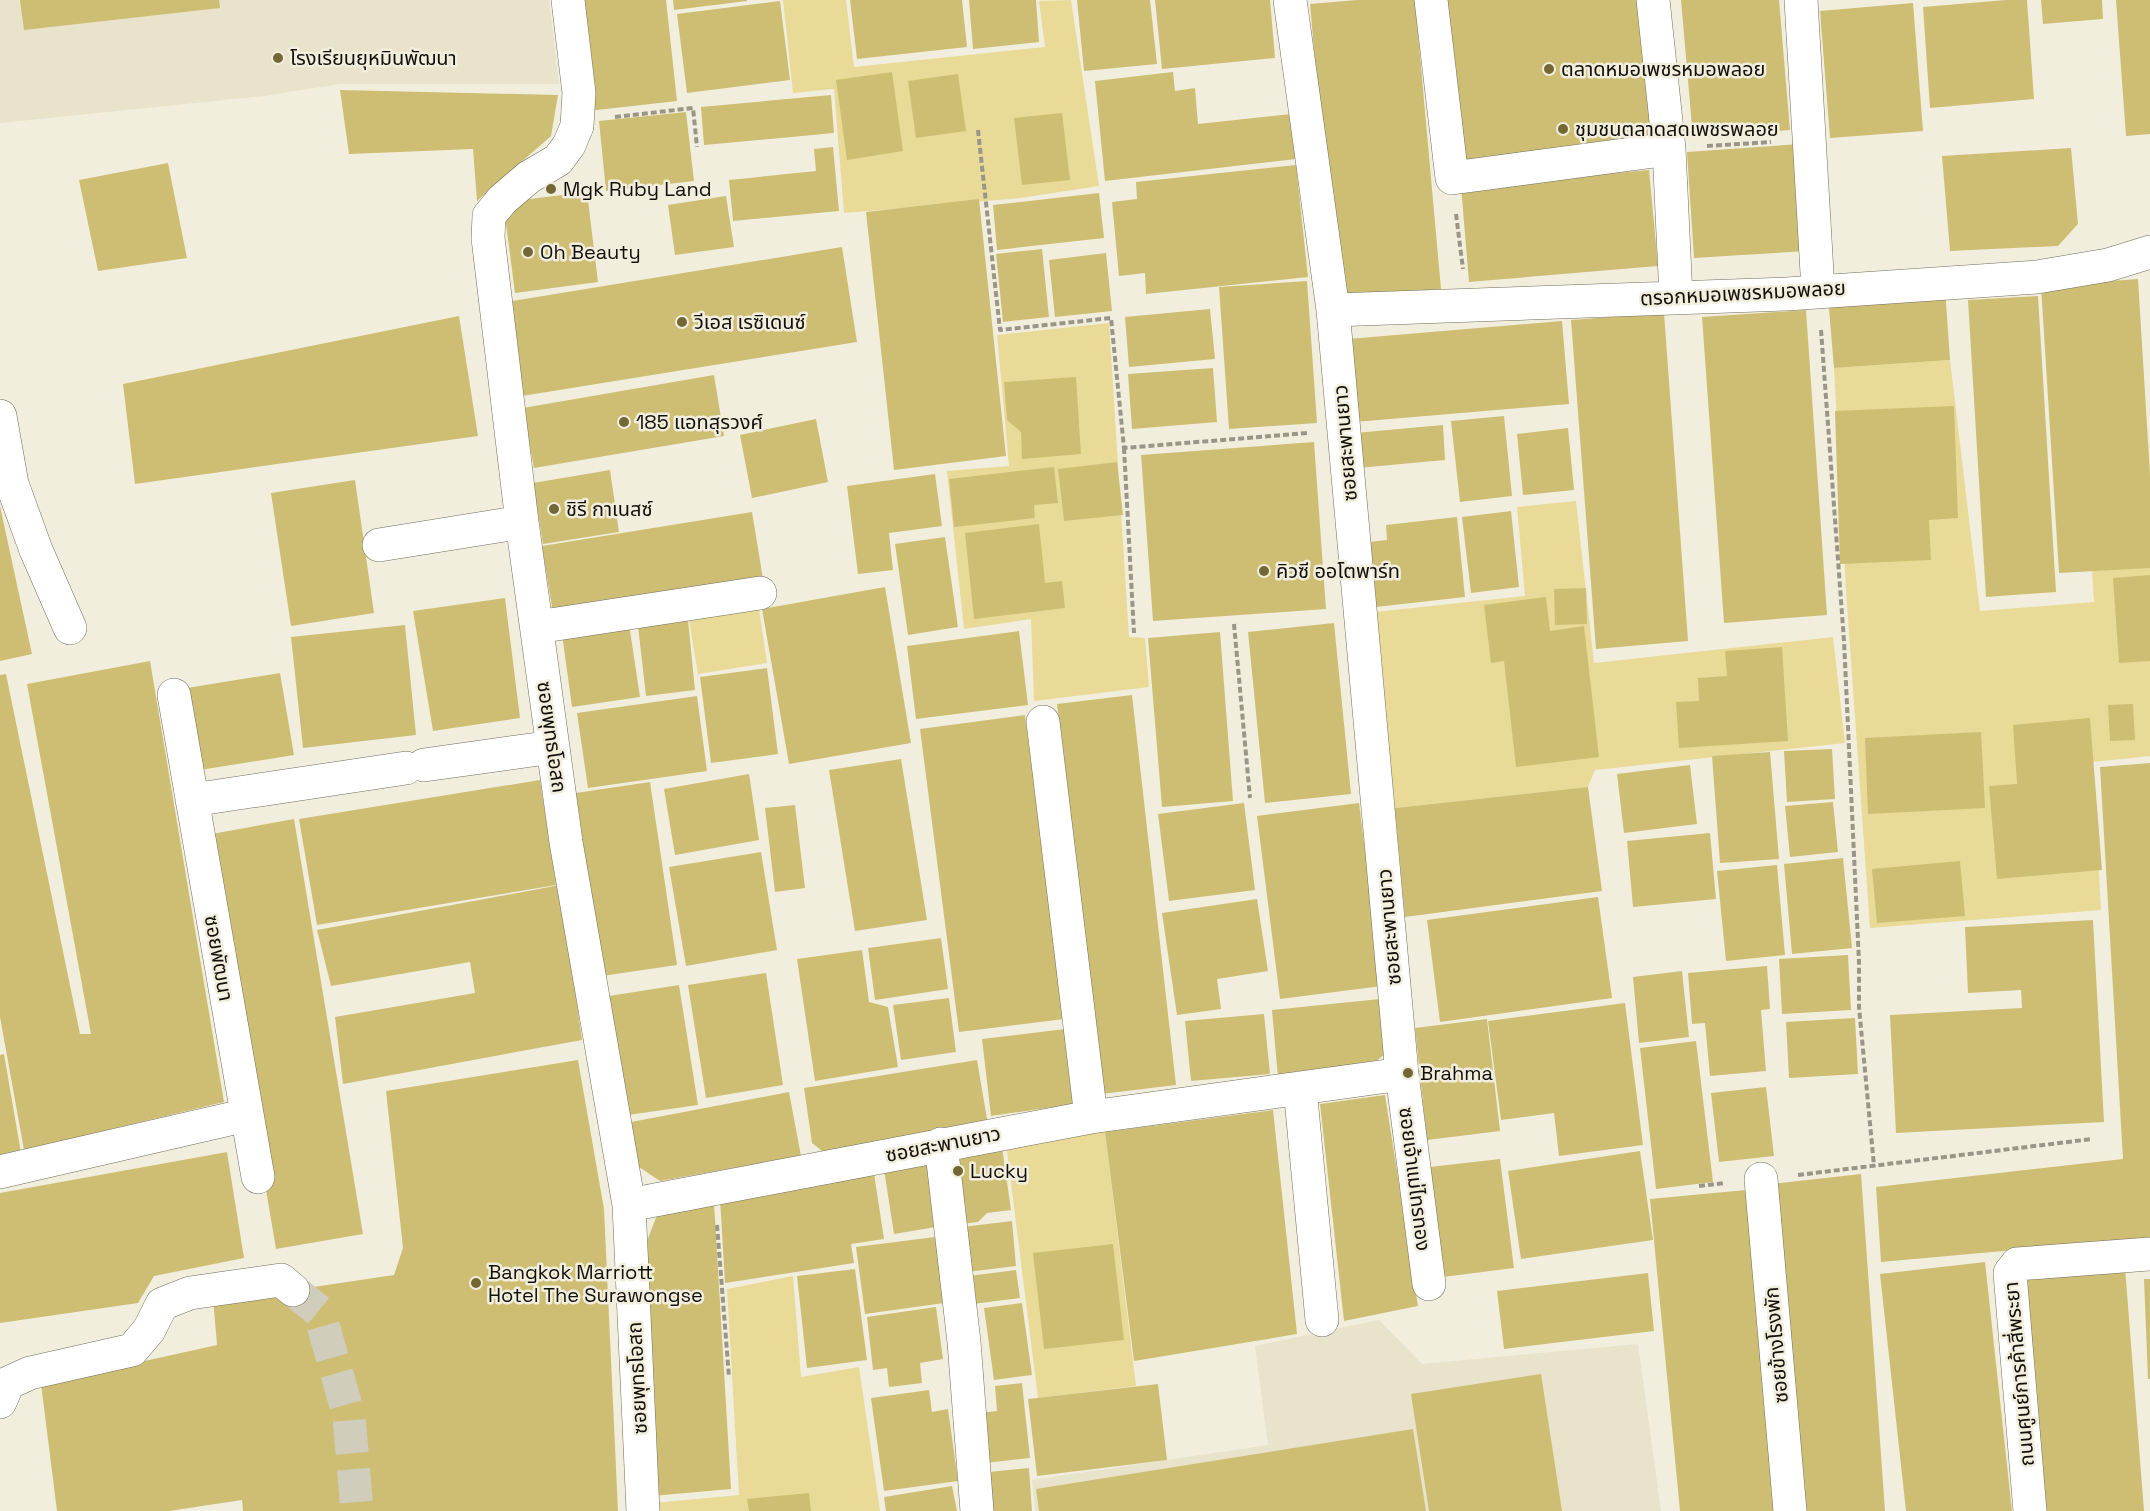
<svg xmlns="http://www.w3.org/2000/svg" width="2150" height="1511" font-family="'Space Grotesk','Noto Sans Thai',sans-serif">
	<rect width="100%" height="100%" fill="#f2eedd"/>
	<!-- built -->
	<path fill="#e8e3ca" d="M 0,0 L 549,0 L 559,84 L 340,84 L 264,96 L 0,123 Z
		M 1379,1320 L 1422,1364 L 1638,1344 L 1661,1511 L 1035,1511 L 1032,1480 L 1268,1445 L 1255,1346 Z"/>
	<!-- green -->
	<path fill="#e9da98" d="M 783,0 L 846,0 L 854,67 L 1045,47 L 1039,1 L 1071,0 L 1099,186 L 1020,198 L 844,213 L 834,89 L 793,93 Z
		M 1109,323 L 1129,637 L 1145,638 L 1149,687 L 1034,701 L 1031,619 L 964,629 L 947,471 L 1009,466 L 997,335 Z
		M 1950,360 L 1980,611 L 2094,602 L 2092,571 L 2150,567 L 2150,756 L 2093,762 L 2101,910 L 1870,928 L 1846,590 L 1834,368 Z
		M 1576,501 L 1594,663 L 1833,637 L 1845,743 L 1595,770 L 1588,787 L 1395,808 L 1375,612 L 1525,596 L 1517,507 Z
		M 758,602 L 767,663 L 698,674 L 688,614 Z
		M 1099,1130 L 1105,1132 L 1136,1386 L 1038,1398 L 1006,1143 Z
		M 793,1276 L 801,1377 L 859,1367 L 880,1511 L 655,1511 L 654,1503 L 739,1495 L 727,1289 Z"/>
	<!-- building -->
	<path fill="#cebe74" d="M 20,0 L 219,0 L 220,8 L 24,30 Z
		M 576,0 L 666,0 L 677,101 L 588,111 Z
		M 673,0 L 747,0 L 747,1 L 674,10 Z
		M 850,0 L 962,0 L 967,47 L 857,59 Z
		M 969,0 L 1036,0 L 1039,42 L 973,49 Z
		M 1077,0 L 1150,0 L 1157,64 L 1084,71 Z
		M 1155,0 L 1270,0 L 1275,58 L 1162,69 Z
		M 1357,0 L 1415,0 L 1441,289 L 1336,298 L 1310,4 Z
		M 1443,0 L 1639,0 L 1656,138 L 1462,162 Z
		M 1681,0 L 1779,0 L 1790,130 L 1693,138 Z
		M 2006,0 L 2027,0 L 2034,99 L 1930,108 L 1923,7 Z
		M 2041,0 L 2102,0 L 2103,19 L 2043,24 Z
		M 2116,0 L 2150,0 L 2150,134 L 2126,136 Z
		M 780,1 L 790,80 L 687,93 L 677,14 Z
		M 1913,3 L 1923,131 L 1830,138 L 1820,11 Z
		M 892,72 L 903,151 L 847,160 L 836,80 Z
		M 1173,72 L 1175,91 L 1195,88 L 1198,124 L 1291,114 L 1296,159 L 1105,181 L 1095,81 Z
		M 958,74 L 966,131 L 916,138 L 908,81 Z
		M 340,90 L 558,95 L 551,136 L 477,201 L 473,149 L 349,154 Z
		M 831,95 L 834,133 L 704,145 L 701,107 Z
		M 686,112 L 694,181 L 606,191 L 599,121 Z
		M 1062,113 L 1070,180 L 1022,185 L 1014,118 Z
		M 1800,144 L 1806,251 L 1694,258 L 1687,152 Z
		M 833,147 L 839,211 L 733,221 L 729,180 L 816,171 L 814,149 Z
		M 2071,148 L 2078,224 L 2058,246 L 1950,251 L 1942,156 Z
		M 168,163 L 187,258 L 98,271 L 79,180 Z
		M 1296,165 L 1308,277 L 1146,294 L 1145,273 L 1119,276 L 1112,202 L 1137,199 L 1136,182 Z
		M 1649,170 L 1658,266 L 1469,282 L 1461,186 Z
		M 587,192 L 598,282 L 515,293 L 505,216 L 513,201 Z
		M 1099,193 L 1104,238 L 997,250 L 993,205 Z
		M 726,196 L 734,247 L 675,255 L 668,205 Z
		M 979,199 L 1006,456 L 894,470 L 866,212 Z
		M 842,247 L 857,342 L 522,396 L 507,302 Z
		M 1042,249 L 1049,317 L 1003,322 L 996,254 Z
		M 1106,253 L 1112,311 L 1055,317 L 1049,260 Z
		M 2138,279 L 2150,474 L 2150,568 L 2059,573 L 2041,286 Z
		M 1307,281 L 1317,423 L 1229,429 L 1219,287 Z
		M 1945,288 L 1950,360 L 1834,368 L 1828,297 Z
		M 2038,296 L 2056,592 L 1986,597 L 1968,300 Z
		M 1210,309 L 1215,359 L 1129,367 L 1125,317 Z
		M 1806,310 L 1827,615 L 1724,623 L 1702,317 Z
		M 1664,313 L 1688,641 L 1596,649 L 1571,320 Z
		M 459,316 L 478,436 L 135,484 L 123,384 Z
		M 1562,321 L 1569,404 L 1355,422 L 1348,339 Z
		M 1213,368 L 1217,422 L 1132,429 L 1128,374 Z
		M 714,375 L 724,436 L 534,468 L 523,408 Z
		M 1076,377 L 1081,454 L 1022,459 L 1021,432 L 1007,420 L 1004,382 Z
		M 1954,406 L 1958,518 L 1929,520 L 1931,560 L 1840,564 L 1835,411 Z
		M 1504,416 L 1512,496 L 1460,502 L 1451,421 Z
		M 816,419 L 828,482 L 752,498 L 740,435 Z
		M 1443,425 L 1445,460 L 1358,468 L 1355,433 Z
		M 1568,428 L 1574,490 L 1523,495 L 1517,434 Z
		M 1314,442 L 1326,609 L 1153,621 L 1141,455 Z
		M 1117,462 L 1123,515 L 1064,521 L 1058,469 Z
		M 1054,467 L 1058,503 L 1034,505 L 1035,518 L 954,527 L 949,479 Z
		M 610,470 L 619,532 L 543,544 L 533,483 Z
		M 935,474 L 942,526 L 889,533 L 893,570 L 858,574 L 847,486 Z
		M 355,480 L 374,613 L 291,626 L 271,493 Z
		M 0,506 L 32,654 L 0,661 Z
		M 1511,511 L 1519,587 L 1471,593 L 1462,517 Z
		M 752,512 L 764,585 L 554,619 L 542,546 Z
		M 1457,517 L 1465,597 L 1367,608 L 1359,543 L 1387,540 L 1386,525 Z
		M 1039,524 L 1045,583 L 1062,581 L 1065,608 L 974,619 L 965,533 Z
		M 945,537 L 958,627 L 908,635 L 895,544 Z
		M 2150,575 L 2150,661 L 2119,663 L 2113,578 Z
		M 885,587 L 911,743 L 789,764 L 762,609 Z
		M 1586,588 L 1587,624 L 1555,625 L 1554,589 Z
		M 1546,597 L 1550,631 L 1584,626 L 1599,757 L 1516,767 L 1504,661 L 1491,663 L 1484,605 Z
		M 505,598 L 520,718 L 433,731 L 413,611 Z
		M 688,620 L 695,690 L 646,696 L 638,626 Z
		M 1334,623 L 1351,794 L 1265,803 L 1248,632 Z
		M 629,624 L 640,697 L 572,707 L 562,634 Z
		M 405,625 L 416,735 L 303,748 L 291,637 Z
		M 1019,631 L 1028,705 L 916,719 L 907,646 Z
		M 1220,632 L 1233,801 L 1162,807 L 1148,638 Z
		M 1782,647 L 1788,741 L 1679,748 L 1676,702 L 1699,701 L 1698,678 L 1727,676 L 1725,651 Z
		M 150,661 L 224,1102 L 24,1150 L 0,1017 L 0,675 L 6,674 L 80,1034 L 91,1034 L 27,684 Z
		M 767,668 L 778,754 L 711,763 L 700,677 Z
		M 280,673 L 294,755 L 200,770 L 187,688 Z
		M 1132,695 L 1176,1085 L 1101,1094 L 1057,704 Z
		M 697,696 L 707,771 L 588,788 L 577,713 Z
		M 2133,704 L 2135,740 L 2110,741 L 2108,705 Z
		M 1025,715 L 1064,1019 L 959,1032 L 920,729 Z
		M 2090,718 L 2102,870 L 1997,879 L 1989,786 L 2017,784 L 2013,725 Z
		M 1981,732 L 1985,808 L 1868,814 L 1865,738 Z
		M 1832,749 L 1835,799 L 1787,802 L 1784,751 Z
		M 1770,752 L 1779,859 L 1720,863 L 1712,756 Z
		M 901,759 L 927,920 L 855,931 L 829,770 Z
		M 2150,763 L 2150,1238 L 1881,1262 L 1876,1187 L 2123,1159 L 2100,767 Z
		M 1690,765 L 1697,824 L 1624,833 L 1617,774 Z
		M 749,774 L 759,840 L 675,855 L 664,789 Z
		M 540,780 L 556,885 L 317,925 L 299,819 Z
		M 650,782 L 677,965 L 602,976 L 576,793 Z
		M 1588,787 L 1602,891 L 1405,917 L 1395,808 Z
		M 1833,802 L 1838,852 L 1790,857 L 1785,806 Z
		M 1244,803 L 1255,890 L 1169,901 L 1158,814 Z
		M 1359,803 L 1382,986 L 1280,999 L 1257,816 Z
		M 795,805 L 805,888 L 775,892 L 765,808 Z
		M 294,819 L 363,1234 L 276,1249 L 206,835 Z
		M 1710,833 L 1716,899 L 1633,907 L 1627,841 Z
		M 761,852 L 777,950 L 686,966 L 669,867 Z
		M 1843,858 L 1852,948 L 1792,954 L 1784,864 Z
		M 1960,861 L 1965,916 L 1877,923 L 1872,869 Z
		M 1777,865 L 1785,955 L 1726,961 L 1717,871 Z
		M 560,885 L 582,1040 L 343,1084 L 335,1017 L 475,993 L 470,962 L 331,986 L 317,930 Z
		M 1598,897 L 1612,998 L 1440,1022 L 1427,920 Z
		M 1257,899 L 1268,971 L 1217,979 L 1221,1009 L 1177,1015 L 1162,913 Z
		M 2093,920 L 2104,1122 L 1896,1133 L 1890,1015 L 2022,1008 L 2021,990 L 1968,993 L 1965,927 Z
		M 941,938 L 948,989 L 875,1000 L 868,948 Z
		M 862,950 L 869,1002 L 888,1007 L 898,1067 L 815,1081 L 797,959 Z
		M 1848,955 L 1851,1010 L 1782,1014 L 1779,959 Z
		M 1767,966 L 1770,1009 L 1761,1010 L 1766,1071 L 1710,1076 L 1705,1023 L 1692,1024 L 1688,973 Z
		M 1682,971 L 1689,1037 L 1639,1043 L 1633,977 Z
		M 766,973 L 783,1085 L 706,1098 L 688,985 Z
		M 679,985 L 698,1105 L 628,1115 L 609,996 Z
		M 949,998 L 956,1052 L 901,1060 L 893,1005 Z
		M 1380,999 L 1385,1054 L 1365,1070 L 1278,1078 L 1272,1010 Z
		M 1625,1003 L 1643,1145 L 1559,1156 L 1554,1113 L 1501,1120 L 1488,1021 Z
		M 1264,1014 L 1270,1074 L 1191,1081 L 1185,1021 Z
		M 1855,1018 L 1858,1074 L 1789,1078 L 1786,1022 Z
		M 1487,1019 L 1500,1131 L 1427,1140 L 1415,1028 Z
		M 1065,1029 L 1074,1104 L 991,1116 L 982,1039 Z
		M 1696,1041 L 1713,1182 L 1656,1189 L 1640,1048 Z
		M 4,1054 L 21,1153 L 0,1157 L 0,1055 Z
		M 578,1060 L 604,1209 L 618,1511 L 243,1511 L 242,1500 L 169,1511 L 57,1511 L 41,1384 L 217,1345 L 213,1298 L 293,1290 L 394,1275 L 403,1248 L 386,1091 Z
		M 977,1060 L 988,1125 L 822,1151 L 812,1143 L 804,1088 Z
		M 1766,1087 L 1774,1156 L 1719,1162 L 1711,1093 Z
		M 789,1092 L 801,1156 L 660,1181 L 630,1161 L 626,1123 Z
		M 1385,1095 L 1418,1306 L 1344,1321 L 1320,1104 Z
		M 1273,1110 L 1297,1334 L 1134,1361 L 1105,1132 Z
		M 1002,1147 L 1011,1210 L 987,1213 L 978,1222 L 962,1224 L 953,1154 Z
		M 1640,1151 L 1653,1240 L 1521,1259 L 1508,1171 Z
		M 227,1152 L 244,1258 L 154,1276 L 138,1303 L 0,1323 L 0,1193 Z
		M 931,1155 L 942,1226 L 894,1234 L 883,1163 Z
		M 1500,1159 L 1514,1268 L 1435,1278 L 1421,1168 Z
		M 873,1167 L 884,1239 L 851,1244 L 854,1263 L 725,1283 L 720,1198 Z
		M 1861,1174 L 1885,1511 L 1803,1511 L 1772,1184 Z
		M 1746,1190 L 1777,1511 L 1680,1511 L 1650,1199 Z
		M 714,1202 L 731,1489 L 652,1496 L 647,1241 L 659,1210 Z
		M 1012,1221 L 1016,1266 L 967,1272 L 962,1227 Z
		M 935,1237 L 944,1303 L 865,1314 L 856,1247 Z
		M 1113,1244 L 1124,1340 L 1044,1349 L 1033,1253 Z
		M 1985,1262 L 2012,1511 L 1906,1511 L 1880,1274 Z
		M 2125,1267 L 2144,1511 L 2041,1511 L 2023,1275 Z
		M 855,1269 L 867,1360 L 807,1368 L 797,1276 Z
		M 1016,1270 L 1020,1298 L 973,1304 L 969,1276 Z
		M 1648,1273 L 1654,1331 L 1504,1349 L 1497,1291 Z
		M 2144,1279 L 2150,1279 L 2150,1379 L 2148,1379 Z
		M 1022,1303 L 1032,1375 L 994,1380 L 984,1308 Z
		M 936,1307 L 943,1359 L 920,1363 L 922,1383 L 889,1387 L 887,1368 L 873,1370 L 867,1317 Z
		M 1541,1374 L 1562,1511 L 1429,1511 L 1411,1394 Z
		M 1022,1383 L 1030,1458 L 986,1463 L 980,1413 L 997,1411 L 995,1386 Z
		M 1158,1384 L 1167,1460 L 1037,1476 L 1028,1399 Z
		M 929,1390 L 932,1412 L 948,1409 L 958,1481 L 884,1491 L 871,1398 Z
		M 1413,1429 L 1426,1511 L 1039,1511 L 1036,1489 Z
		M 1029,1468 L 1032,1511 L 992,1511 L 989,1472 Z
		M 952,1486 L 957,1511 L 886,1511 L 884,1497 Z
		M 809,1493 L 811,1511 L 749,1511 L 747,1499 Z"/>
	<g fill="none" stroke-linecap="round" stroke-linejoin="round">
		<!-- minor-tunnel -->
		<path stroke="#d0cdbd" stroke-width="33" stroke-dasharray="33 16" stroke-linecap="butt" d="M 293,1290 L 319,1311 L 349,1416 L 357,1511"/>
		<defs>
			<path id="minor" d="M 568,0 L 579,93 L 577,126 L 569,145 L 558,160 L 529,177 L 502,200 L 489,216 L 488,238 L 522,522 L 566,842 L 629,1205 L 643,1511
				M 1431,0 L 1452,178 L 1669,149
				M 1653,0 L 1669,149 L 1676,297
				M 1801,0 L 1818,290
				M 1333,310 L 1787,294 L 2037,277 L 2108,265 L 2150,252
				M 0,416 L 12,484 L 36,550 L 70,628
				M 379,545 L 522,522
				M 537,627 L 760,593
				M 174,695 L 258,1177
				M 1043,722 L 1091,1117
				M 424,765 L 553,747
				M 192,800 L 406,768
				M 1402,1074 L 1429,1284
				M 1300,1088 L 1322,1320
				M 941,1144 L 964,1342 L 977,1511
				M 0,1172 L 247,1115
				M 1761,1179 L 1790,1511
				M 629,1205 L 1091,1117 L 1402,1074 L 1333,310 L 1290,0
				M 0,1402 L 8,1383 L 30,1373 L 132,1350 L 149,1330 L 162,1304 L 190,1293 L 281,1280 L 293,1290
				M 2030,1511 L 2010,1273 L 2017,1264 L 2150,1254"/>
		</defs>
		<!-- minor casing -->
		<use href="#minor" stroke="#706d5e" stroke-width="34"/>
		<!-- path -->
		<path stroke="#999689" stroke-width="4" stroke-dasharray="6 3" stroke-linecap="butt" d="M 615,117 L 693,108 L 697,147
			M 978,130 L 1000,330 L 1111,318 L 1124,448 L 1308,433
			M 1707,146 L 1771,142
			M 1456,214 L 1463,269
			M 1821,330 L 1844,641 L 1859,962 L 1859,1007 L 1874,1166
			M 1124,448 L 1134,633
			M 1234,624 L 1250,798
			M 1798,1175 L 2092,1139
			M 1699,1186 L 1725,1183
			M 717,1225 L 729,1377"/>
		<!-- minor -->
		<use href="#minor" stroke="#fff" stroke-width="33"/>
	</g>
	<!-- markers -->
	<g fill="#736835" stroke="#f2eedd" stroke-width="2">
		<circle cx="278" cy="58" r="6"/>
		<circle cx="1549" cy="69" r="6"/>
		<circle cx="1563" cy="129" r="6"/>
		<circle cx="551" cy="189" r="6"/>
		<circle cx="528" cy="252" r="6"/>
		<circle cx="682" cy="322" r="6"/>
		<circle cx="624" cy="422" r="6"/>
		<circle cx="554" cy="509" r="6"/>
		<circle cx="1264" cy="571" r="6"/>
		<circle cx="1408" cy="1073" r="6"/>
		<circle cx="958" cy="1171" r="6"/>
		<circle cx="476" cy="1283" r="6"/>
	</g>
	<g text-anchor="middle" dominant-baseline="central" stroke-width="5" stroke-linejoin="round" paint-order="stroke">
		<!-- poi labels -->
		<g font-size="20" fill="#110f09" stroke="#f2eedd" text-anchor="start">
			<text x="290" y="58">โรงเรียนยุหมินพัฒนา</text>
			<text x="1561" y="69">ตลาดหมอเพชรหมอพลอย</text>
			<text x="1575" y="129">ชุมชนตลาดสดเพชรพลอย</text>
			<text x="563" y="189">Mgk Ruby Land</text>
			<text x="540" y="252">Oh Beauty</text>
			<text x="694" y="322">วีเอส เรซิเดนซ์</text>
			<text x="636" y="422">185 แอทสุรวงศ์</text>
			<text x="566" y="509">ชิรี กาเนสซ์</text>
			<text x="1276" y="571">คิวซี ออโตพาร์ท</text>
			<text x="1420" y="1073">Brahma</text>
			<text x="970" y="1171">Lucky</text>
			<text x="488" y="1272">Bangkok Marriott<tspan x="488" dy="23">Hotel The Surawongse</tspan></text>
		</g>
		<!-- street labels -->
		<g font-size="20" fill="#110f09" stroke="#f2eedd">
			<text transform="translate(1743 293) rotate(-3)">ตรอกหมอเพชรหมอพลอย</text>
			<text transform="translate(1345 443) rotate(-95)">ซอยสะพานยาว</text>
			<text transform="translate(552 737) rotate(82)">ซอยพุทธโอสถ</text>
			<text transform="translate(1389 927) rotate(-95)">ซอยสะพานยาว</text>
			<text transform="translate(219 958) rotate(80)">ซอยพัฒนา</text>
			<text transform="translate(943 1144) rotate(-11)">ซอยสะพานยาว</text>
			<text transform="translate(1415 1179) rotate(83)">ซอยเจ้าแม่ไทรทอง</text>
			<text transform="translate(1776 1345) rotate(-95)">ซอยข้างโรงพัก</text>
			<text transform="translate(2019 1374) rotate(-95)">ถนนศูนย์การค้าสี่พระยา</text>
			<text transform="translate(637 1378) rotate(-93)">ซอยพุทธโอสถ</text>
		</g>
	</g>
</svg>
